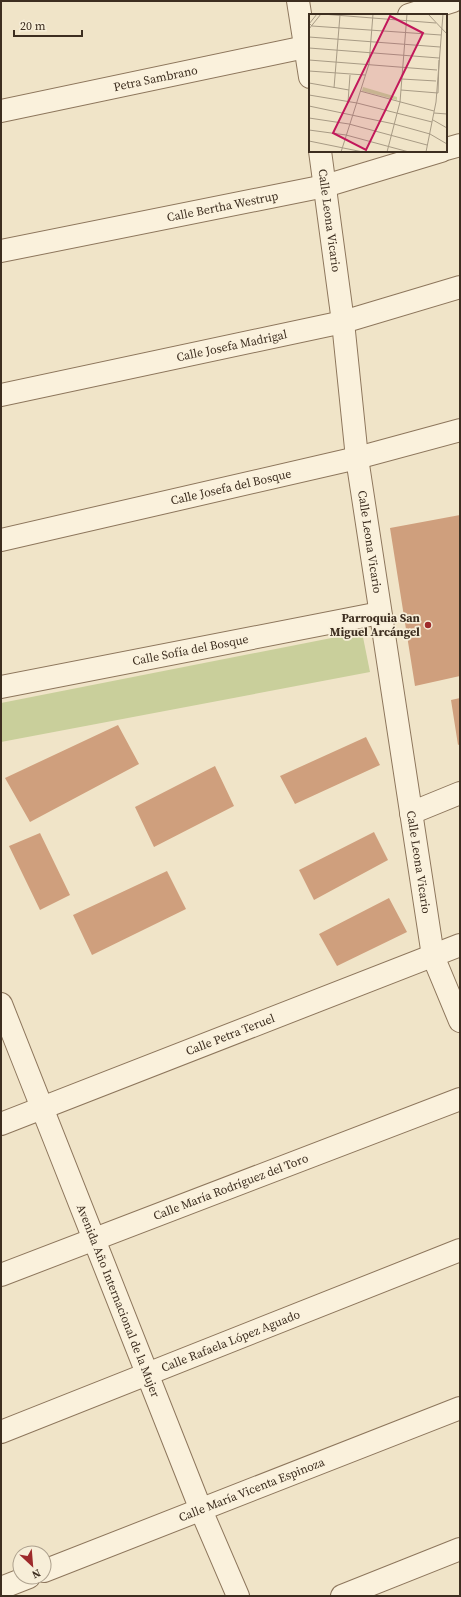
<svg xmlns="http://www.w3.org/2000/svg" width="461" height="1597" font-family="'Source Serif 4',serif">
	<rect width="100%" height="100%" fill="#f0e4c8"/>
	<!-- green -->
	<path fill="#c9cf9b" d="M 362,632 L 370,672 L 1,742 L 1,703 Z"/>
	<!-- building -->
	<path fill="#cf9f7d" d="M 460,515 L 460,676 L 415,686 L 390,528 Z
		M 460,698 L 460,744 L 458,745 L 451,700 Z
		M 118,725 L 139,764 L 30,822 L 5,778 Z
		M 366,737 L 380,765 L 295,804 L 280,776 Z
		M 215,766 L 234,806 L 154,847 L 135,807 Z
		M 374,832 L 388,860 L 314,900 L 299,870 Z
		M 40,833 L 70,895 L 40,910 L 9,846 Z
		M 167,871 L 186,909 L 92,955 L 73,915 Z
		M 389,898 L 407,932 L 337,966 L 319,934 Z"/>
	<g fill="none" stroke-linecap="round" stroke-linejoin="round">
		<defs>
			<g id="minor">
				<path d="M 298,1 L 310,77"/>
				<path d="M 409,15 L 453,1"/>
				<path id="s1" d="M 1,111 L 310,46"/>
				<path d="M 446,149 L 460,145"/>
				<path id="s2" d="M 320,151 L 343,322 L 357,458 L 433,956 L 460,1021"/>
				<path id="s3" d="M 1,251 L 325,186 L 441,151"/>
				<path id="s4" d="M 1,395 L 343,322 L 460,287"/>
				<path id="s5" d="M 1,540 L 357,458 L 460,430"/>
				<path id="s6" d="M 1,687 L 380,613"/>
				<path d="M 411,813 L 460,793"/>
				<path id="s7" d="M 1,1004 L 201,1510 L 238,1596"/>
				<path id="s8" d="M 1,1124 L 460,945"/>
				<path id="s9" d="M 1,1275 L 460,1099"/>
				<path id="s10" d="M 1,1432 L 460,1250"/>
				<path id="s11" d="M 44,1571 L 460,1408"/>
				<path d="M 1,1588 L 29,1577"/>
				<path d="M 342,1596 L 460,1549"/>
			</g>
		</defs>
		<!-- minor casing -->
		<use href="#minor" stroke="#8d765c" stroke-width="24"/>
		<!-- minor -->
		<use href="#minor" stroke="#faf1dc" stroke-width="22"/>
	</g>
	<!-- markers -->
	<circle fill="#9e2a2b" stroke="#f7eed8" stroke-width="1.5" cx="428" cy="625" r="4"/>
	<g text-anchor="middle" dominant-baseline="central" stroke-width="3.5" stroke-linejoin="round" paint-order="stroke">
		<!-- street labels -->
		<g font-size="12" fill="#3d2e20" stroke="#f7eed8">
			<text stroke="none"><textPath href="#s1" startOffset="158">Petra Sambrano</textPath></text>
			<text stroke="none"><textPath href="#s3" startOffset="226">Calle Bertha Westrup</textPath></text>
			<text stroke="none"><textPath href="#s2" startOffset="70">Calle Leona Vicario</textPath></text>
			<text stroke="none"><textPath href="#s4" startOffset="236">Calle Josefa Madrigal</textPath></text>
			<text stroke="none"><textPath href="#s5" startOffset="236">Calle Josefa del Bosque</textPath></text>
			<text stroke="none"><textPath href="#s2" startOffset="394">Calle Leona Vicario</textPath></text>
			<text stroke="none"><textPath href="#s6" startOffset="193">Calle Sofía del Bosque</textPath></text>
			<text stroke="none"><textPath href="#s2" startOffset="718">Calle Leona Vicario</textPath></text>
			<text stroke="none"><textPath href="#s8" startOffset="246">Calle Petra Teruel</textPath></text>
			<text stroke="none"><textPath href="#s9" startOffset="246">Calle María Rodríguez del Toro</textPath></text>
			<text stroke="none"><textPath href="#s7" startOffset="319">Avenida Año Internacional de la Mujer</textPath></text>
			<text stroke="none"><textPath href="#s10" startOffset="247">Calle Rafaela López Aguado</textPath></text>
			<text stroke="none"><textPath href="#s11" startOffset="223">Calle María Vicenta Espinoza</textPath></text>
		</g>
		<!-- poi labels -->
		<g font-size="12" font-weight="bold" fill="#3d2e20" stroke="#f7eed8" text-anchor="end">
			<text x="420" y="618">Parroquia San<tspan x="420" dy="14">Miguel Arcángel</tspan></text>
		</g>
	</g>
	<!-- overview -->
	<g transform="translate(309 14)">
		<rect width="138" height="138" fill="#f0e4c8"/>
		<path d="M 54,73 L 88,83 L 88,86 L 53,77 Z" fill="#c9cf9b"/>
		<path fill="none" stroke="#a89b85" stroke-width="1" d="M 13,0 L 127,9M 119,0 L 138,20M 0,9 L 3,12 L 132,21M 0,10 L 8,0M 0,15 L 12,0M 0,23 L 131,33M 0,34 L 130,44M 0,46 L 128,56M 0,57 L 56,61M 93,65 L 127,67M 0,69 L 40,76M 25,74 L 31,1M 92,76 L 129,79M 51,77 L 125,97M 129,79 L 130,46M 0,81 L 48,89 L 123,108M 39,88 L 41,61M 0,92 L 85,110 L 121,120 L 138,130M 125,99 L 138,100M 0,104 L 40,110 L 118,131M 124,106 L 138,114M 0,116 L 37,121 L 100,138M 0,127 L 54,138M 32,138 L 60,50 L 64,0M 78,138 L 91,88 L 98,0M 117,138 L 127,88 L 134,0"/>
		<path fill="#c2185b" fill-opacity="0.15" stroke="#c2185b" stroke-width="2" d="M 81,2 L 114,19 L 57,136 L 24,119 Z"/>
		<rect width="138" height="138" fill="none" stroke="#3d2e20" stroke-width="2"/>
	</g>
	<!-- border -->
	<rect width="461" height="1597" fill="none" stroke="#3d2e20" stroke-width="4"/>
	<!-- north arrow -->
	<g transform="translate(32 1565) rotate(154)"><circle r="19" fill="#f7eed8" stroke="#ada18e"/>
	<path d="M0-3L7 15L0 10L-7 15Z" fill="#9e2a2b"/>
	<text y="-6" font-size="11" font-weight="bold" text-anchor="middle" fill="#3d2e20">N</text>
	</g>
	<!-- scale -->
	<path d="M14 30v6h68v-6" fill="none" stroke="#3d2e20" stroke-width="2"/>
	<text x="20" y="30" font-size="12" fill="#3d2e20" stroke="#f7eed8" stroke-width="3" paint-order="stroke">20 m</text>
</svg>
